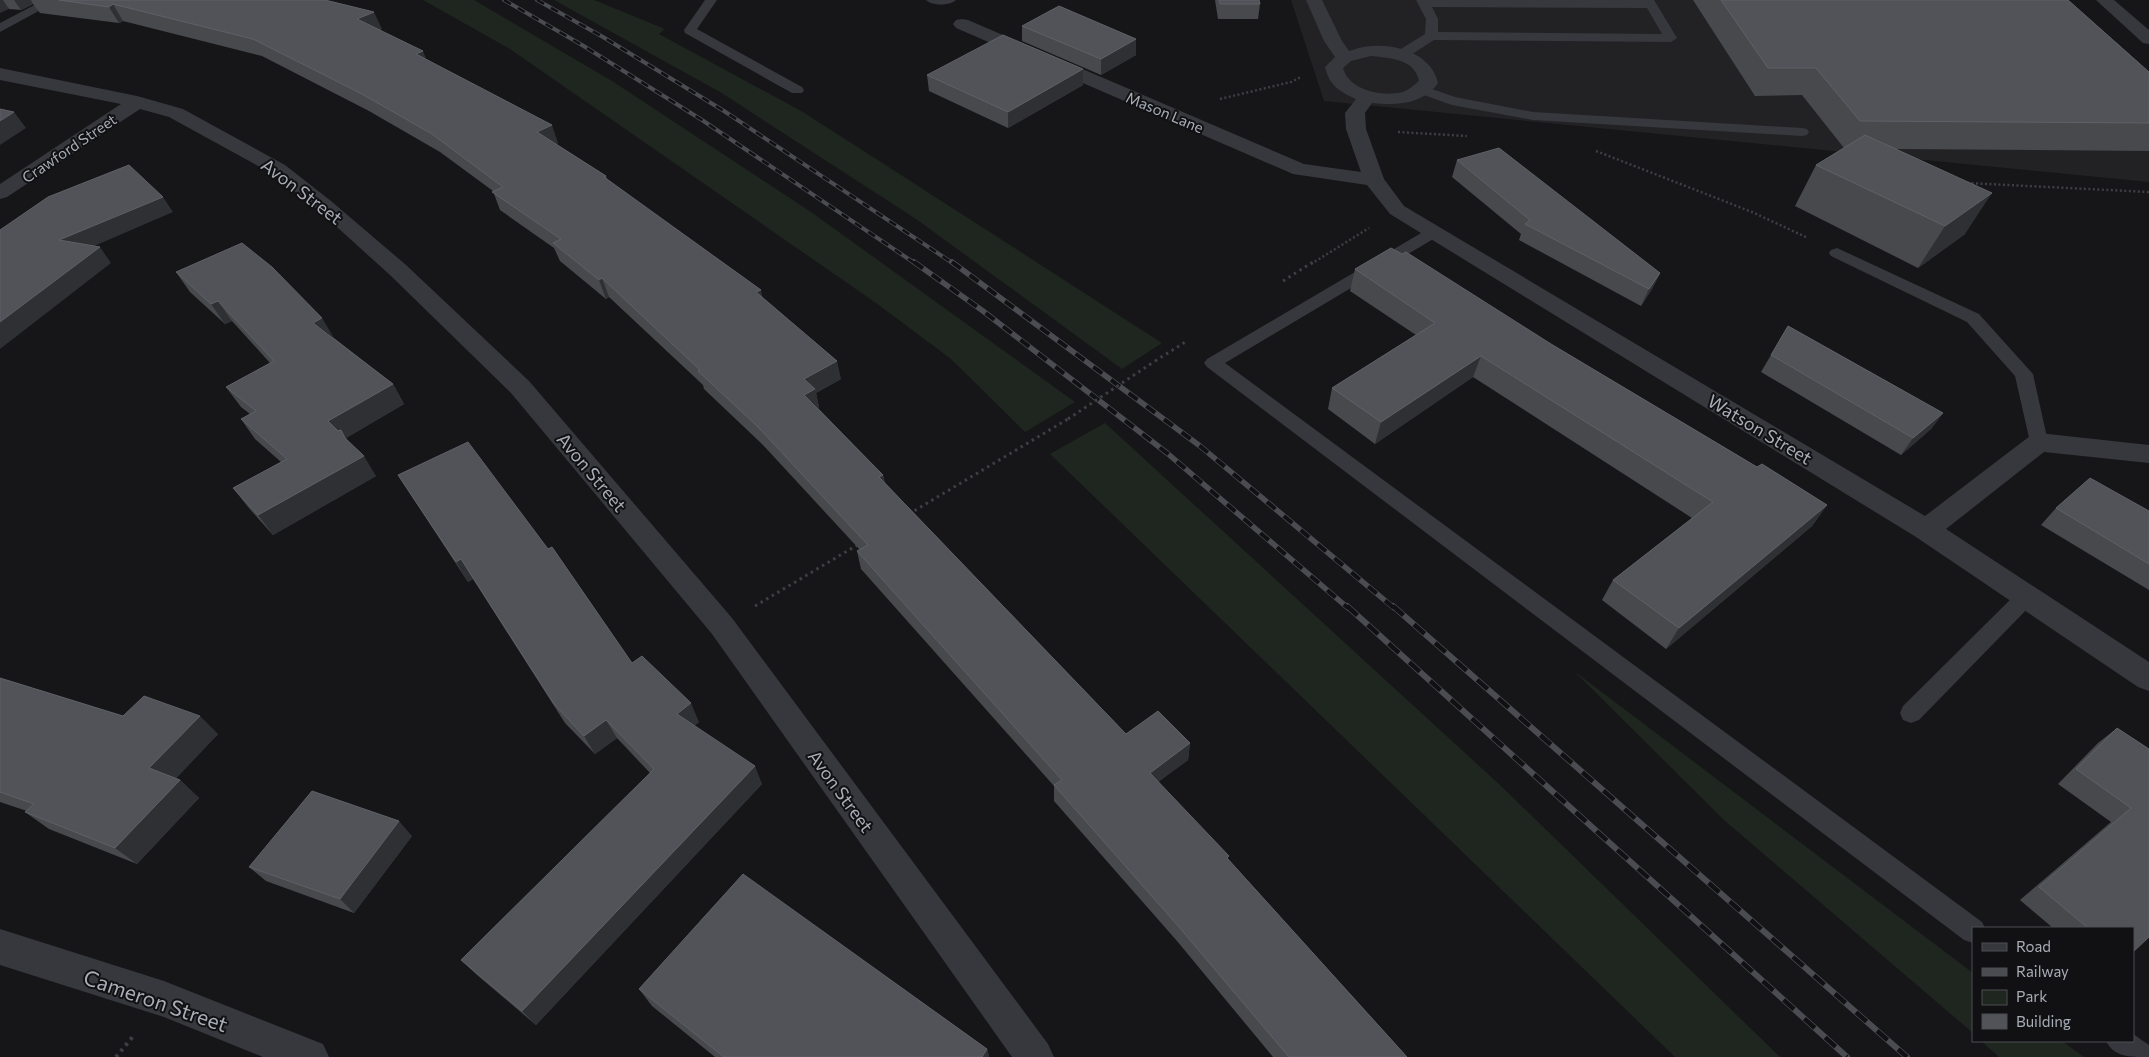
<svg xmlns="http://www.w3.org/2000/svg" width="2149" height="1057" font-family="Commissioner,sans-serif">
	<rect width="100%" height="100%" fill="#161618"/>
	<!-- built -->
	<path fill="#222225" d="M 1291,0 L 2044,0 L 2149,99 L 2149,182 L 1324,101 Z"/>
	<!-- green -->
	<path fill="#1e261f" d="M 423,0 L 474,0 L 612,81 L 811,212 L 1075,402 L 1025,432 L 951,359 L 876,303 L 510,49 Z
		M 554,0 L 594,0 L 665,29 L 659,34 L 803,112 L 1162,343 L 1122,369 L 916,219 L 720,92 Z
		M 1105,423 L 1500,785 L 1780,1057 L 1675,1057 L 1050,454 Z
		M 1574,671 L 1973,973 L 1973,1033 L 1724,820 Z
		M 1981,1041 L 2062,1041 L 2084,1057 L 1999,1057 Z"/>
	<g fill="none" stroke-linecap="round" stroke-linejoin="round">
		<!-- path-far2 -->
		<path stroke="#3d3f44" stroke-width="2.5" stroke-dasharray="2 2.5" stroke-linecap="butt" d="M 1220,99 L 1291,82 L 1301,77
			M 1398,132 L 1467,136
			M 1596,151 L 1752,212 L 1808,238
			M 1967,183 L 2149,192
			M 1311,264 L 1369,228"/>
		<!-- path-far1 -->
		<path stroke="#3d3f44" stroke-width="3" stroke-dasharray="2.5 4" stroke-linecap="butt" d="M 1283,281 L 1313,262
			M 1155,361 L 1187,341
			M 909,514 L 1068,419
			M 755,606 L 859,544"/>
		<!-- path -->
		<path stroke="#3d3f44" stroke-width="4" stroke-dasharray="3 4.5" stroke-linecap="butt" d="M 116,1057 L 135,1034"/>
		<!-- lane -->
		<path fill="#37383d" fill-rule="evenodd" d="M 44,0 L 59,0 L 0,32 L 0,23 Z
			M 705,0 L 717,0 L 697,29 L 802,87 L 804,90 L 802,93 L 792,93 L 685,33 L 684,30 Z
			M 926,0 L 956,0 C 950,6 932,6 926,0 Z
			M 1416,0 L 1654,0 L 1677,38 L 1671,42 L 1434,40 L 1406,58 L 1396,58 L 1394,55 L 1396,52 L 1425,34 L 1426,19 ZM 1432,7 L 1647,8 L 1662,34 L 1438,32 L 1438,19 Z
			M 1423,86 L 1455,97 L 1533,112 L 1802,128 L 1807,129 L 1809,132 L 1807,135 L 1802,136 L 1533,120 L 1452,105 L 1418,93 L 1416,90 L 1418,87 Z
			M 1434,227 L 1440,229 L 1442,232 L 1440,235 L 1225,363 L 1982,922 L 1985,928 L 1973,928 L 1973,943 L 1964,940 L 1207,367 L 1204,363 L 1207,359 L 1428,229 Z
			M 1837,248 L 1979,314 L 2033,374 L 2048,442 L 2046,447 L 2039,449 L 2032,447 L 2030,442 L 2015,376 L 1967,322 L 1831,256 L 1829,253 L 1831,250 Z
			M 2027,588 L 2034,590 L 2037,596 L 2034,602 L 1919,720 L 1911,723 L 1903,720 L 1900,713 L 1903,706 L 2020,590 Z
			M 2133,1034 L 2149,1045 L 2149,1057 C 2129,1057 2114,1057 2106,1041 L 2133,1041 Z"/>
		<!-- street -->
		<path fill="#37383d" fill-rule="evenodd" d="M 1306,0 L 1322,0 L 1342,41 L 1349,51 C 1356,49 1364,46 1372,46 C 1399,44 1432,55 1438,83 C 1424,104 1395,106 1372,103 L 1365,113 L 1366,129 L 1384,179 L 1404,206 L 1925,516 L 2030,436 L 2039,433 L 2149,445 L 2149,463 L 2044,452 L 1946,529 L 2149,662 L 2149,691 L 2138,687 L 1916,537 L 1390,214 L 1367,185 L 1293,174 L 956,28 L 953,24 L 956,20 L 962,19 L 968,20 L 1304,164 L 1361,172 L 1346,129 L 1345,113 L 1356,99 C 1340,92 1329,85 1325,67 L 1335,57 L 1324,41 ZM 1371,56 C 1390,58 1415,59 1419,81 C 1414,85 1409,90 1403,92 C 1383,97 1349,91 1343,68 L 1351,61 Z
			M 2096,0 L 2114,0 L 2149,30 L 2149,44 L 2143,43 Z
			M 0,68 L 137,96 L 183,109 L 285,165 L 331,201 L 406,265 L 529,381 L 732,618 L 1048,1044 L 1054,1057 L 1012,1057 L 712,634 L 511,393 L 390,275 L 317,209 L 271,173 L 169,117 L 140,109 L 7,197 L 0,199 L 0,184 L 121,104 L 0,80 Z
			M 0,929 L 164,981 L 323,1044 L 329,1057 L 263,1057 L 164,1017 L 0,965 Z"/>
		<defs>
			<path id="rail-far2" d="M 504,0 L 582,45 L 702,120 L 916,264
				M 537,0 L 603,37 L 724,111 L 954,264"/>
			<path id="rail-far1" d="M 914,262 L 983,311 L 1167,453 L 1348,608
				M 952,262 L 1200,446 L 1394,608"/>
			<path id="rail" d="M 1347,606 L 1847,1057
				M 1393,606 L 1907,1057"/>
		</defs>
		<!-- rail-far2 casing -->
		<use href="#rail-far2" stroke="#4a4c52" stroke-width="4"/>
		<!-- rail-far1 casing -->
		<use href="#rail-far1" stroke="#4a4c52" stroke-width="5.5"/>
		<!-- rail casing -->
		<use href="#rail" stroke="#4a4c52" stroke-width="6"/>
		<!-- rail-far2 -->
		<use href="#rail-far2" stroke="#111113" stroke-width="2.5" stroke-dasharray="8" stroke-linecap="butt"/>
		<!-- rail-far1 -->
		<use href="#rail-far1" stroke="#111113" stroke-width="4" stroke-dasharray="11" stroke-linecap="butt"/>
		<!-- rail -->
		<use href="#rail" stroke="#111113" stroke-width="4.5" stroke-dasharray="14" stroke-linecap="butt"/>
		<!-- path-bridge -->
		<path stroke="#3d3f44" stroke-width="3" stroke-dasharray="2.5 4" stroke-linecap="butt" d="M 1068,419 L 1155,361"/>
	</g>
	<!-- wall -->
	<path fill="#47494d" d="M 0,0 L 325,0 L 382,29 L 379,30 L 558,143 L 556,144 L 606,176 L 607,179 L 763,298 L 841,379 L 816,393 L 819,407 L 818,408 L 883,475 L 885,483 L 1126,734 L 1190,743 L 1188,760 L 1158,782 L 1407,1057 L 1273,1057 L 1177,941 L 1054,801 L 1054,786 L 861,569 L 857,551 L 860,550 L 763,445 L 704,389 L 703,385 L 609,297 L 606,299 L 560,261 L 554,248 L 500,210 L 493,191 L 440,152 L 369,111 L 262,56 L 123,21 L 119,23 L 40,13 L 33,4 L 21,10 L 9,9 Z
		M 1215,0 L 1259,0 L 1260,4 L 1258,19 L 1218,19 Z
		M 1693,0 L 2068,0 L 2149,72 L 2149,151 L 1896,149 L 1965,234 L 1918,268 L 1795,206 L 1816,165 L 1844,148 L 1802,95 L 1755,96 Z
		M 1022,26 L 1136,39 L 1136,55 L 1101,75 L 1022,41 Z
		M 927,75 L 1083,85 L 1008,128 L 929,91 Z
		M 1457,160 L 1660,273 L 1652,289 L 1641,306 L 1519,240 L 1521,234 L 1452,177 Z
		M 1355,269 L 1551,344 L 1757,467 L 1827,505 L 1812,526 L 1666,649 L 1602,600 L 1613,580 L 1692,518 L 1473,377 L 1375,444 L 1328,409 L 1332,388 L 1416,335 L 1350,291 Z
		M 176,272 L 334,338 L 393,384 L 404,404 L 346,438 L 376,476 L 273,535 L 248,507 L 233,488 L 281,462 L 255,439 L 241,419 L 250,414 L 241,407 L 226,387 L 270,363 L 232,321 L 225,324 L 190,292 Z
		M 1788,326 L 1943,413 L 1931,429 L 1901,455 L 1761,372 Z
		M 398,475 L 632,663 L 699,722 L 694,726 L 762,784 L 536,1025 L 477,975 L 461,960 L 650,773 L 617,738 L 595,754 L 565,723 L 473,579 L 468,582 L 411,495 Z
		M 2056,508 L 2149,511 L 2149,590 L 2041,525 Z
		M 0,678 L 123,716 L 218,734 L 175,779 L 180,780 L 199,798 L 137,864 L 49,829 L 25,812 L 27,811 L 0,802 Z
		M 2117,728 L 2149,749 L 2133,928 L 2053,928 L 2020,900 L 2111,822 L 2058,784 L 2098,743 Z
		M 412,836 L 354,913 L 266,881 L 249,867 Z
		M 639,989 L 987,1049 L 989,1057 L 715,1057 L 652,1006 Z"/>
	<!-- shaded-wall -->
	<path fill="#2f3033" d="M 0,0 L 3,0 L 9,9 L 0,13 Z
		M 14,0 L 31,0 L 33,4 L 21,10 Z
		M 113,4 L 123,21 L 119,23 L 109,7 Z
		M 374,12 L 382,29 L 365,36 L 357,19 Z
		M 1136,39 L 1136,55 L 1101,75 L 1101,59 Z
		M 423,51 L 430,69 L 416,54 Z
		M 1083,69 L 1083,85 L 1008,128 L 1008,112 Z
		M 14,112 L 26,128 L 0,145 L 0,121 Z
		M 552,125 L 558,143 L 543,150 L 537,132 Z
		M 1992,193 L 1965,234 L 1918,268 L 1945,226 Z
		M 163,197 L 173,212 L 71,256 L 59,240 Z
		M 100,247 L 111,263 L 0,349 L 0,322 Z
		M 1660,273 L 1652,289 L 1641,306 L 1649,289 Z
		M 602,278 L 609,297 L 606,299 L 599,280 Z
		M 761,290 L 765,308 L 756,292 Z
		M 218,301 L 232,321 L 225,324 L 211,304 Z
		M 322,318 L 334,338 L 313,323 Z
		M 1481,356 L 1473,377 L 1375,444 L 1381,422 Z
		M 837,361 L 841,379 L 816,393 L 819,407 L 809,413 L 804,395 L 804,379 Z
		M 393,384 L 404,404 L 346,438 L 353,450 L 328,421 Z
		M 1943,413 L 1931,429 L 1901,455 L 1913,438 Z
		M 364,456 L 376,476 L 273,535 L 258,515 Z
		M 883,475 L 887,493 L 879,477 Z
		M 1827,505 L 1812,526 L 1666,649 L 1679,628 Z
		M 461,559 L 473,579 L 468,582 L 456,562 Z
		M 691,703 L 699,722 L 685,732 L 677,714 Z
		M 200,716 L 218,734 L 169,786 L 149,768 Z
		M 606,720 L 617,738 L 595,754 L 584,736 Z
		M 1190,743 L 1188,760 L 1148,789 L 1150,773 Z
		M 755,766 L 762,784 L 536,1025 L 522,1011 Z
		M 180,780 L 199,798 L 137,864 L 115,848 Z
		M 399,821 L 412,836 L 354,913 L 340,899 Z
		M 987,1049 L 989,1057 L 982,1057 Z"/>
	<!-- building -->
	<path fill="#525359" stroke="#5f6168" d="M 59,0 L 325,0 L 374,12 L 357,19 L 423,51 L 416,54 L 552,125 L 537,132 L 606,176 L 604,177 L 761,290 L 756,292 L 837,361 L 804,379 L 815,389 L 804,395 L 883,475 L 879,477 L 1126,734 L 1158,711 L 1190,743 L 1150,773 L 1229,856 L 1227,858 L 1407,1057 L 1289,1057 L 1179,927 L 1054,785 L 1062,780 L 857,551 L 868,545 L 758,427 L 698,371 L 700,370 L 602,278 L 599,280 L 553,243 L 561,239 L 492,192 L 503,187 L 432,134 L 360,93 L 253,39 L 113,4 L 109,7 Z
		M 1219,0 L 1259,0 L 1260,4 L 1220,4 Z
		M 1721,0 L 2068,0 L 2149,72 L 2149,123 L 1860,121 L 1816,68 L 1768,68 Z
		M 1059,6 L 1136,39 L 1101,59 L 1022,26 Z
		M 1003,35 L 1083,69 L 1008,112 L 927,75 Z
		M 0,109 L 14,112 L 0,121 Z
		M 1865,135 L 1992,193 L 1945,226 L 1816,165 Z
		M 1499,148 L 1660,273 L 1649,289 L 1525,224 L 1530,220 L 1457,160 Z
		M 129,165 L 163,197 L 59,240 L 100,247 L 0,322 L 0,230 L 48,197 Z
		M 242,243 L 272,267 L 322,318 L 313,323 L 393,384 L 328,421 L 338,431 L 341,430 L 345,438 L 364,456 L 258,515 L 233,488 L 287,459 L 241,419 L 256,411 L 226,387 L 274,361 L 218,301 L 211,304 L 176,272 Z
		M 1391,248 L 1402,254 L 1406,252 L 1551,344 L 1757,467 L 1762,464 L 1827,505 L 1679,628 L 1613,580 L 1713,502 L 1481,356 L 1381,422 L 1332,388 L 1435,323 L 1355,269 Z
		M 1788,326 L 1943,413 L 1913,438 L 1771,355 Z
		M 468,442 L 548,549 L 552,547 L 632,663 L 642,656 L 691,703 L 677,714 L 755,766 L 522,1011 L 461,960 L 654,769 L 606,720 L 584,736 L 554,704 L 461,559 L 456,562 L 398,475 Z
		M 2090,478 L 2149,511 L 2149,564 L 2056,508 Z
		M 0,678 L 123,716 L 144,696 L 200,716 L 149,768 L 180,780 L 115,848 L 25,812 L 34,804 L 0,792 Z
		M 2117,728 L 2149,749 L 2149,937 L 2133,952 L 2133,928 L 2088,928 L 2039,887 L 2131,808 L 2076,769 Z
		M 312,791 L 399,821 L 340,899 L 249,867 Z
		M 743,874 L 987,1049 L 982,1057 L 724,1057 L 639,989 Z"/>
	<g text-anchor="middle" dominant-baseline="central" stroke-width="4" stroke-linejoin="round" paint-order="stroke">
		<!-- far-street labels -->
		<g font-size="15" fill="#a8adb8" stroke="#111113">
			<text transform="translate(1165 112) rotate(23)">Mason Lane</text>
			<text transform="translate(69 148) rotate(-34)">Crawford Street</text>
		</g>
		<!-- street labels -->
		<g font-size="18" fill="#a8adb8" stroke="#111113">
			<text transform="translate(302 191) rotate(37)">Avon Street</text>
			<text transform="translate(1760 429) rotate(31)">Watson Street</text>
			<text transform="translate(592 472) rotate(50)">Avon Street</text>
			<text transform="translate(841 791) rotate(54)">Avon Street</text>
		</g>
		<!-- near-street labels -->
		<g font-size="21" fill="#a8adb8" stroke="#111113">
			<text transform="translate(156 1000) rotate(19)">Cameron Street</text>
		</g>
	</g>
	<!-- legend -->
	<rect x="1972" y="927" width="162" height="115" fill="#111113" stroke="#4d4f55"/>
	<rect x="1982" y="943" width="25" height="8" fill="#37383d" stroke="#4d4f55"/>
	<text x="2016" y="952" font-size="15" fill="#a8adb8">Road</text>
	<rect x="1982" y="968" width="25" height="8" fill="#4a4c52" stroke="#4d4f55"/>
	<text x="2016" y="977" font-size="15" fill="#a8adb8">Railway</text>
	<rect x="1982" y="990" width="25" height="15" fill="#1e261f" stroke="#4d4f55"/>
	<text x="2016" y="1002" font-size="15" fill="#a8adb8">Park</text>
	<rect x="1982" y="1014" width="25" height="15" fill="#525359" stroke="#4d4f55"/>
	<text x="2016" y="1027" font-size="15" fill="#a8adb8">Building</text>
</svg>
